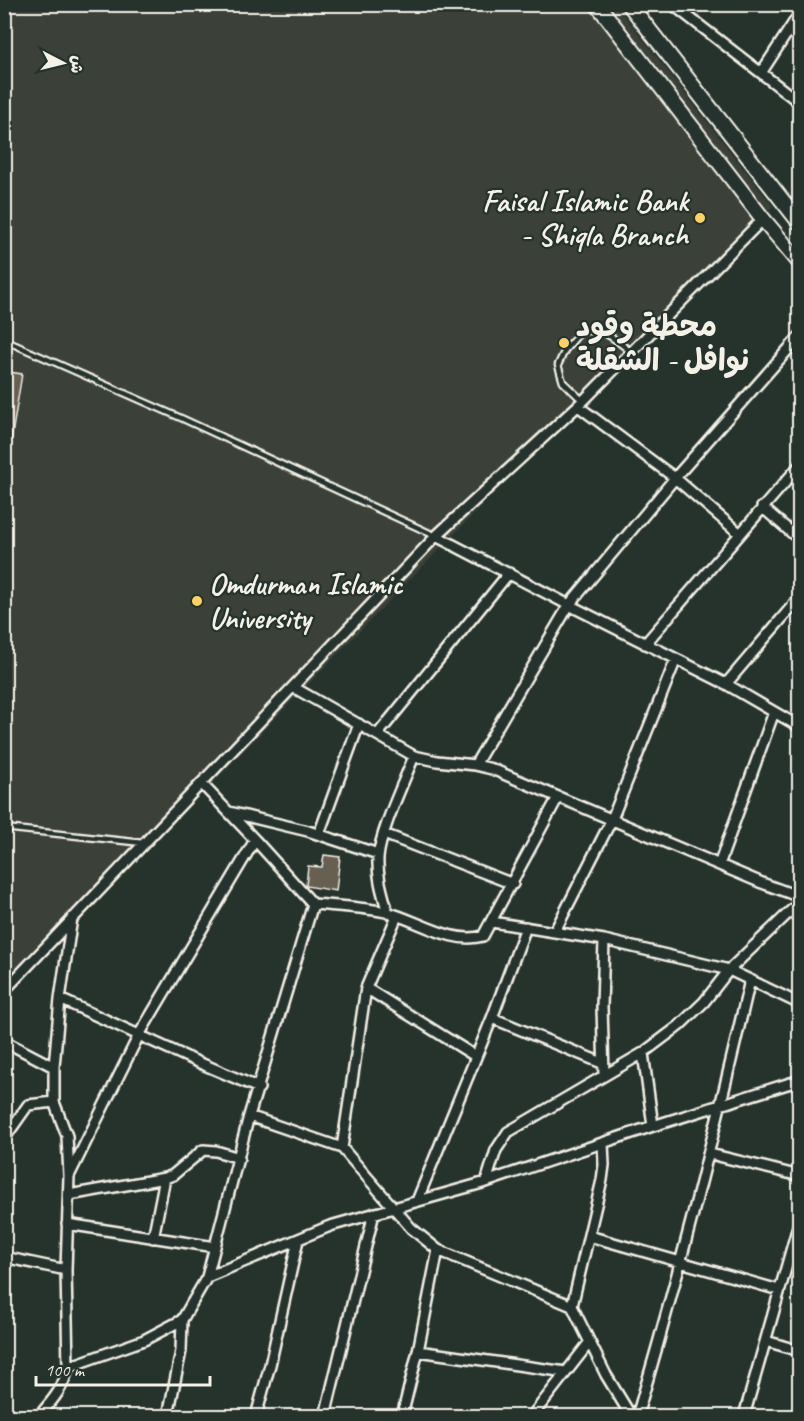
<svg xmlns="http://www.w3.org/2000/svg" width="804" height="1421" font-family="Caveat,'Playpen Sans Arabic',sans-serif">
	<rect width="100%" height="100%" fill="#26332d"/>
	<filter id="ink" filterUnits="userSpaceOnUse"><feTurbulence type="fractalNoise" baseFrequency=".0167" numOctaves="2"/><feDisplacementMap in="SourceGraphic" scale="12" xChannelSelector="R" yChannelSelector="G"/><feConvolveMatrix kernelMatrix="1 2 1 2 8 2 1 2 1" color-interpolation-filters="sRGB"/></filter>
	<g filter="url(#ink)">
		<!-- built -->
		<path fill="#3a4038" d="M 5,5 L 616,5 L 773,206 L 5,996 Z"/>
		<!-- building -->
		<path fill="#685e52" stroke="#f4f1e8" stroke-width="1.5" d="M 9,372 L 22,374 L 10,447 L 4,447 L 4,397 Z
			M 324,855 L 340,857 L 336,891 L 306,886 L 308,866 L 322,867 Z"/>
		<g fill="none" stroke-linecap="round" stroke-linejoin="round">
			<defs>
				<path id="lane" d="M 4,340 L 181,418 L 436,536
					M 583,401 L 563,382 L 558,365 L 565,350 L 581,331 C 606,329 612,337 631,352
					M 4,828 L 143,843"/>
				<path id="street" d="M 672,4 L 800,103
					M 761,73 L 800,13
					M 578,406 L 675,478 L 739,533
					M 762,507 L 800,540
					M 436,536 L 569,605 L 726,684 L 800,727
					M 645,644 L 800,465
					M 726,684 L 800,597
					M 293,687 L 414,756 L 437,761 L 475,765 L 492,769 L 762,883 L 800,897
					M 378,734 L 509,573
					M 475,765 L 569,605 L 675,478 L 800,336
					M 229,812 L 308,831 L 378,854
					M 319,834 L 359,724
					M 384,834 L 513,884
					M 719,865 L 774,712
					M 313,904 C 337,906 362,907 386,912 C 418,920 451,945 483,936 L 558,797
					M 388,913 C 383,895 377,877 378,858 C 380,832 404,782 414,756
					M 492,922 L 604,940 L 729,970 L 800,1004
					M 555,931 L 612,819 L 676,659
					M 366,988 L 475,1056
					M 4,991 L 436,536 L 583,401 L 763,219
					M 60,999 L 200,1063 L 259,1088
					M 492,1018 L 602,1063
					M 4,1041 L 54,1067
					M 643,1053 L 653,1126
					M 604,1075 L 602,1007 L 604,940
					M 249,1116 L 342,1148 L 411,1228 L 438,1250 L 572,1306 L 606,1375 L 631,1416
					M 4,1139 L 28,1105 L 54,1102
					M 342,1148 L 366,988 L 397,916
					M 710,1154 L 800,1176
					M 69,1176 L 139,1035 L 255,840 L 201,783
					M 486,1182 L 496,1150 L 508,1132 L 643,1053 L 679,1026 L 704,1002 L 729,970 L 800,902
					M 69,1195 L 165,1178 L 173,1175 L 203,1150 L 216,1151 L 239,1158
					M 417,1201 L 492,1018 L 526,927
					M 67,1224 L 215,1247
					M 589,1236 L 779,1290
					M 153,1238 L 165,1178
					M 4,1257 L 66,1270
					M 207,1277 L 330,1226 L 486,1182 L 653,1126 L 800,1080
					M 572,1306 L 602,1180 L 604,1165 L 603,1143
					M 766,1341 L 800,1351
					M 418,1351 L 566,1372
					M 68,1367 L 66,1270 L 69,1176 L 67,1136 L 54,1102 L 54,1067 L 60,999 L 72,918
					M 39,1416 C 52,1401 64,1388 68,1367 L 144,1340 L 182,1320 L 207,1277 L 249,1116 L 313,904 L 255,840
					M 168,1416 L 181,1351 L 182,1320
					M 256,1416 L 270,1365 L 298,1240
					M 325,1416 L 374,1213
					M 402,1416 L 418,1351 L 438,1250
					M 532,1416 L 589,1343
					M 637,1416 C 680,1272 716,1127 750,980
					M 744,1416 L 800,1219"/>
				<path id="secondary" d="M 597,4 L 763,219 L 800,263
					M 629,4 L 800,223"/>
			</defs>
			<!-- lane casing -->
			<use href="#lane" stroke="#f4f1e8" stroke-width="9"/>
			<!-- street casing -->
			<use href="#street" stroke="#f4f1e8" stroke-width="14"/>
			<!-- secondary casing -->
			<use href="#secondary" stroke="#f4f1e8" stroke-width="18"/>
			<!-- lane -->
			<use href="#lane" stroke="#26332d" stroke-width="4.5"/>
			<!-- street -->
			<use href="#street" stroke="#26332d" stroke-width="9"/>
			<!-- secondary -->
			<use href="#secondary" stroke="#26332d" stroke-width="14"/>
		</g>
	</g>
	<!-- markers -->
	<g fill="#ffd166" stroke="#26332d" stroke-width="2">
		<circle cx="700" cy="218" r="6"/>
		<circle cx="564" cy="343" r="6"/>
		<circle cx="197" cy="601" r="6"/>
	</g>
	<g text-anchor="middle" dominant-baseline="central" stroke-width="4.5" stroke-linejoin="round" paint-order="stroke">
		<!-- poi labels -->
		<g font-size="30" font-weight="bold" fill="#f4f1e8" stroke="#26332d" text-anchor="start">
			<text x="688" y="201" text-anchor="end">Faisal Islamic Bank<tspan x="688" dy="34">- Shiqla Branch</tspan></text>
			<text x="576" y="326">محطة وقود<tspan x="576" dy="34">نوافل - الشقلة</tspan></text>
			<text x="209" y="584">Omdurman Islamic<tspan x="209" dy="34">University</tspan></text>
		</g>
	</g>
	<!-- margin -->
	<rect width="804" height="1421" fill="none" stroke="#26332d" stroke-width="24"/>
	<rect x="12" y="12" width="780" height="1397" fill="none" stroke="#f4f1e8" stroke-width="2" filter="url(#ink)"/>
	<!-- north arrow -->
	<g transform="translate(63 63) rotate(97)" stroke="#26332d" stroke-width="4.5" paint-order="stroke">
	<path d="M0-4.5L10 22L0 15L-10 22Z" fill="#f4f1e8"/>
	<text y="-9" font-size="16" font-weight="bold" text-anchor="middle" fill="#f4f1e8">ش</text>
	</g>
	<!-- scale -->
	<path d="M36 1376v9h174v-9" fill="none" stroke="#f4f1e8" stroke-width="3"/>
	<text x="45" y="1376" font-size="18" fill="#f4f1e8" stroke="#26332d" stroke-width="4.5" paint-order="stroke">100 m</text>
</svg>
